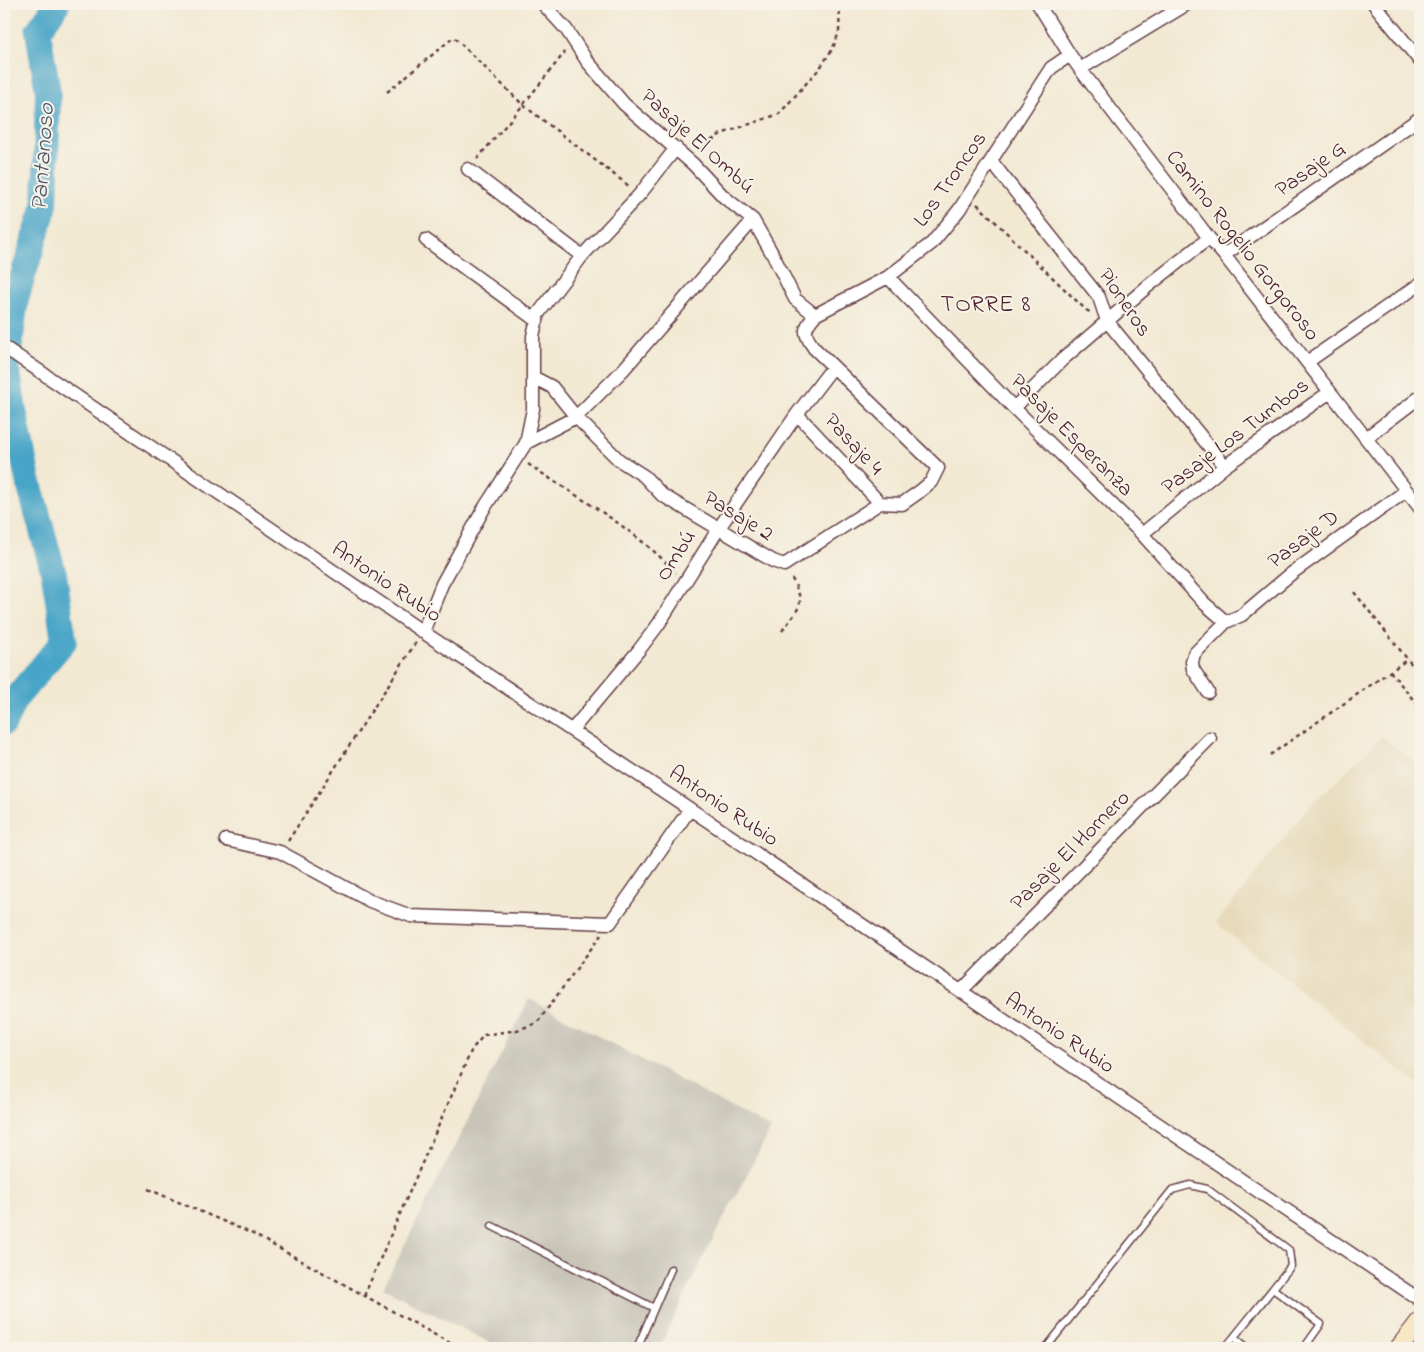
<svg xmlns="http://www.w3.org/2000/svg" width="1424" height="1352" font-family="'Indie Flower',sans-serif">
	<rect width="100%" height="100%" fill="#f7f3e8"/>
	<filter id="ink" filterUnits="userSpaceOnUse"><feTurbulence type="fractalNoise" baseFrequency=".02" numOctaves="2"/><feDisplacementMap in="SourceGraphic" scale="10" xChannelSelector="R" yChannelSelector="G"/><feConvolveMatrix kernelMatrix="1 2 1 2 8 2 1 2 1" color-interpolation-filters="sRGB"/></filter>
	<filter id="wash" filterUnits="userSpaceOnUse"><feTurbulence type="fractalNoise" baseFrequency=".0096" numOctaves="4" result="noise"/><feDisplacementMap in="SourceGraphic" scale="20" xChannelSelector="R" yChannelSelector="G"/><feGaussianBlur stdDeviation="1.12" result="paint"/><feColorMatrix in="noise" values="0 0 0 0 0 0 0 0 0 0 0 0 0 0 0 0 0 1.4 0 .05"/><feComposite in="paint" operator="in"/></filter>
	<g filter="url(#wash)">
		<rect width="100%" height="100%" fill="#f2e9d3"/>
		<!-- built -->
		<path fill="#e6daba" d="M 1382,737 L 1420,766 L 1420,1086 L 1216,923 L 1309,807 Z"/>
		<!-- industrial -->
		<path fill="#c8c4b8" d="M 529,999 L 771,1129 L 708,1248 L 659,1348 L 500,1348 L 383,1288 Z"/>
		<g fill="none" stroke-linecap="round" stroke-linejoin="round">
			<!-- river -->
			<path stroke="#49a5c7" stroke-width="26" d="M 10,344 L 16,298 L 45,205 L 48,92 L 38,31 L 57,4
				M 4,723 L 14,700 L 64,641 L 54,574 L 28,480 L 14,411 L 7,366"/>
		</g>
	</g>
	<g filter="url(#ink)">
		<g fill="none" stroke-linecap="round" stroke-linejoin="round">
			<defs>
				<path id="lane" d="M 492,1226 L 654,1308
					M 1273,1289 L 1321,1324 L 1304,1348
					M 637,1348 L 671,1269
					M 1046,1348 L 1172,1190 L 1190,1185 L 1207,1189 L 1289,1250 L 1291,1266 L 1234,1337 L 1248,1348
					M 1225,1348 L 1234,1337"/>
				<path id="street" d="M 543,4 L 566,29 L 587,61 L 624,104 L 693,164 L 724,197 L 753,220 L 773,255 L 795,299 L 815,315
					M 1038,4 L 1070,55 L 1080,69 L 1209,238 L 1224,255 L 1420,508
					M 1374,4 L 1420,61
					M 1080,69 L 1187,4
					M 991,161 L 1099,297 L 1107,321 L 1225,466
					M 468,169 L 582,256
					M 426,240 L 537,321
					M 1224,255 L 1420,118
					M 888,277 L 1014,408 L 1142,534 L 1204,603 L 1226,622
					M 4,347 L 423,632 L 690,809 L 1420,1300
					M 1307,362 L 1420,284
					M 533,377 L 552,387 L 576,417 L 619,460 L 644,476 L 662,495 L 773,561 L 784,565 L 880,503 L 902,504 L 919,492 L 931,482 L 938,468 L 814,348 C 803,333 803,329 815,315 L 888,277 L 932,243 L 959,210 L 1051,68 L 1070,55
					M 1014,408 L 1063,359 L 1148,286 L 1209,238
					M 797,414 L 880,503
					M 1366,438 L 1420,397
					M 526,443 L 576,417 L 623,370 L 753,220
					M 1142,534 L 1225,466 L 1330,392
					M 423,632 L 442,584 L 483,510 L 526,443 L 533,409 L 533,336 L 538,314 L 582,256 L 640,194 L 676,148
					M 1208,692 L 1193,669 L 1192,662 L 1194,654 L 1226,622 L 1242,615 L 1292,573 L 1406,491
					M 572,730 L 639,650 L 658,625 L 719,528 L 797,414 L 833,367
					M 226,840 L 280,852 L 370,901 L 411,916 L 610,923 L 690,809
					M 961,991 L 1210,738"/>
				<path id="secondary" d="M 1399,1348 L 1420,1321"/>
			</defs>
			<!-- lane casing -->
			<use href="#lane" stroke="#633d44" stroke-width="9"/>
			<!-- street casing -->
			<use href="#street" stroke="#633d44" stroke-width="15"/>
			<!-- secondary casing -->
			<use href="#secondary" stroke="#633d44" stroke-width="20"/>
			<!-- path -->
			<path stroke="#633d44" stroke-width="2.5" stroke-dasharray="4 4" stroke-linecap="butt" d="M 387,92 L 454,37 L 523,105 L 629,186
				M 698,150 L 721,134 L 779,114 L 820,68 L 833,48 L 839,32 L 840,4
				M 477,159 L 523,105 L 565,52
				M 977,204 L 1086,310 L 1090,312
				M 528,464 C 578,498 635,528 676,573
				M 1354,592 L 1420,675
				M 782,631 C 802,604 806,605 790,575
				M 1390,671 L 1420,708
				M 1270,755 L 1408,659
				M 288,841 L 416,642
				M 148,1189 L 253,1234 L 459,1348
				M 364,1296 L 472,1049 L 484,1035 L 517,1030 L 537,1023 L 601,935"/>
			<!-- lane -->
			<use href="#lane" stroke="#fff" stroke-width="6"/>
			<!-- street -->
			<use href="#street" stroke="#fff" stroke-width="12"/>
			<!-- secondary -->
			<use href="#secondary" stroke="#f8e7c3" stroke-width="18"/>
		</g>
	</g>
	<g text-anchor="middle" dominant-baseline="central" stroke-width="4" stroke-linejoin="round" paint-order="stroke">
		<!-- street labels -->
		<g font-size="22" fill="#4a1f2b" stroke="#f7f3e8">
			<text transform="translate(697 142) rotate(42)">Pasaje El Ombú</text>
			<text transform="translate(1311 170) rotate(-35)">Pasaje G</text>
			<text transform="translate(951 180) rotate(-55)">Los Troncos</text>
			<text transform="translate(1242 246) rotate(52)">Camino Rogelio Gorgoroso</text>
			<text transform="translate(1124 303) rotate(56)">Pioneros</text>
			<text transform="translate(1071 436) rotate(45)">Pasaje Esperanza</text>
			<text transform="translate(1236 437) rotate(-37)">Pasaje Los Tumbos</text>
			<text transform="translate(853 445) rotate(47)">Pasaje 4</text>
			<text transform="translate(738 517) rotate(31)">Pasaje 2</text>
			<text transform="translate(1304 540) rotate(-37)">Pasaje D</text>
			<text transform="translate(677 556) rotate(-58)">Ombú</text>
			<text transform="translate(386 583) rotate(34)">Antonio Rubio</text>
			<text transform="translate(723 807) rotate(34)">Antonio Rubio</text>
			<text transform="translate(1071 851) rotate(-45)">Pasaje El Hornero</text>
			<text transform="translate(1059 1034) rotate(34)">Antonio Rubio</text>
		</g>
		<!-- water labels -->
		<g font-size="24" font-style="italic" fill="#4a5569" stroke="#f7f3e8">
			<text transform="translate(44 157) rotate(-86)">Pantanoso</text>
		</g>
		<!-- neighbourhood labels -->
		<g font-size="24" letter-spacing="1" fill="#4a1f2b" stroke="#f7f3e8">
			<text x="986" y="305">TORRE 8</text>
		</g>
	</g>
	<!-- margin -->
	<rect width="1424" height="1352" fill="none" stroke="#f7f3e8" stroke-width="20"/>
</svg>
